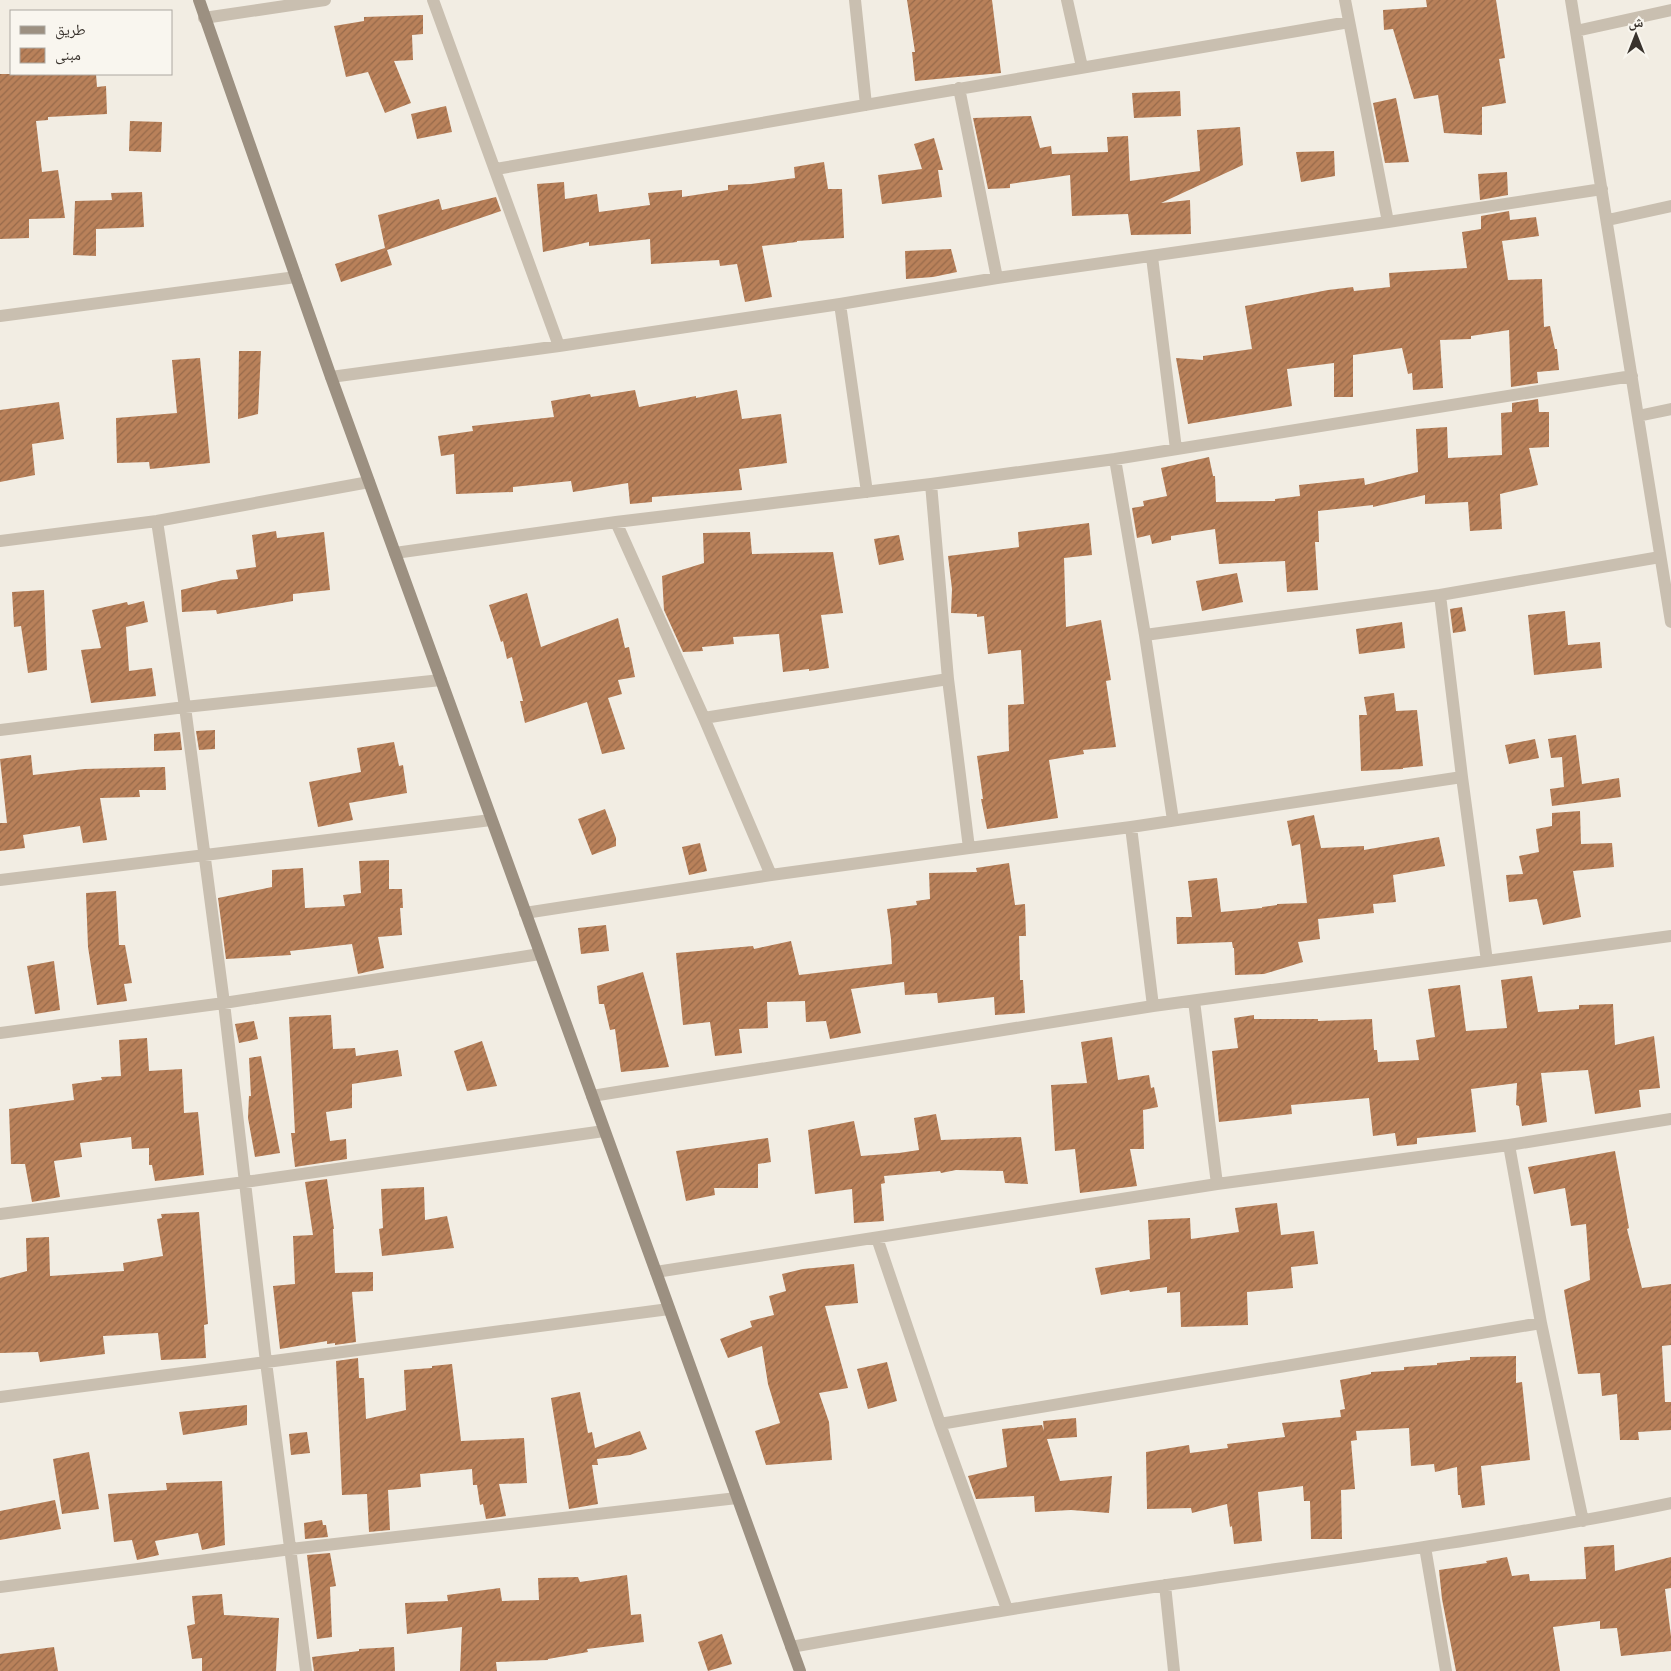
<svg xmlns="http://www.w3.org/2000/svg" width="1671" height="1671" font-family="'Alegreya Sans','Noto Naskh Arabic',sans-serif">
	<defs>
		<pattern id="building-hatch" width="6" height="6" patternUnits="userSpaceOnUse" patternTransform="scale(1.25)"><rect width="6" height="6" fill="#b9815a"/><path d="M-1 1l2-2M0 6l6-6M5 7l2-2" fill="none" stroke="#976a4b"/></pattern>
	</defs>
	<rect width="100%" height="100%" fill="#f2ede3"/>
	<!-- building -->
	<path fill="url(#building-hatch)" d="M 907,0 L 992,0 L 1001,73 L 915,81 L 912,52 L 915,52 Z
		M 1426,0 L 1496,0 L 1505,58 L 1499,59 L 1506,103 L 1482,107 L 1482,135 L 1444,133 L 1438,95 L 1414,99 L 1393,29 L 1384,30 L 1383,10 L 1427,7 Z
		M 423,15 L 423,34 L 412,35 L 413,60 L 394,61 L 411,103 L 385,113 L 368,72 L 346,77 L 334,26 L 364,21 L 364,17 Z
		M 0,74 L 96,74 L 97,87 L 106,86 L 107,114 L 48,117 L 48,120 L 36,121 L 42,172 L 58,170 L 65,218 L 29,219 L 29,238 L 0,239 Z
		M 1180,91 L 1181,116 L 1134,118 L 1132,93 Z
		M 1396,98 L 1409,162 L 1385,163 L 1373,103 Z
		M 446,106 L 452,132 L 417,139 L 411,114 Z
		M 1031,116 L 1040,148 L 1051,146 L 1052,154 L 1108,152 L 1107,137 L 1128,136 L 1130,181 L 1200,171 L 1197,130 L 1240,127 L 1243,165 L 1161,203 L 1190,200 L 1191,234 L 1131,235 L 1128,214 L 1072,216 L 1070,175 L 1010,184 L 1010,188 L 988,189 L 973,118 Z
		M 130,121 L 162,122 L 161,152 L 129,151 Z
		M 934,138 L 943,170 L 938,170 L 942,197 L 882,204 L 878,175 L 922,169 L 914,144 Z
		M 1334,151 L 1335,176 L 1301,182 L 1296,152 Z
		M 824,162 L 828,189 L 842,189 L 844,238 L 797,241 L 797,242 L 762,246 L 772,297 L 745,302 L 737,264 L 720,266 L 719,260 L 651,264 L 650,239 L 589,246 L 589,242 L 543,252 L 537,184 L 564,182 L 565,199 L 597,194 L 599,212 L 650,205 L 648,193 L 682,190 L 682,197 L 728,190 L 728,185 L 751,184 L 795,178 L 794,167 Z
		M 1507,172 L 1508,195 L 1480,200 L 1478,174 Z
		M 142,192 L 144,227 L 96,229 L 96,256 L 73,255 L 75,201 L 112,200 L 111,193 Z
		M 496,197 L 501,211 L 387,250 L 392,265 L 341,282 L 335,264 L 385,248 L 378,215 L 439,199 L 442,210 Z
		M 1509,211 L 1510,220 L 1536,217 L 1539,236 L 1502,241 L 1508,280 L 1542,279 L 1544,327 L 1550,326 L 1555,349 L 1557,349 L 1559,370 L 1537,372 L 1538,383 L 1511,387 L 1509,330 L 1471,336 L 1471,339 L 1440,340 L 1443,388 L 1413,390 L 1412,373 L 1408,374 L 1402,348 L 1353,355 L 1353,397 L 1334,397 L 1334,363 L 1287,369 L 1292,406 L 1188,424 L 1176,358 L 1203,360 L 1203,356 L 1252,349 L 1245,306 L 1328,290 L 1353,287 L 1354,291 L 1390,287 L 1389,273 L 1467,268 L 1462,232 L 1481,229 L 1481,216 Z
		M 951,249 L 957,272 L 933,277 L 906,279 L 905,251 Z
		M 239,351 L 261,351 L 258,414 L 238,419 Z
		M 200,358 L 210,463 L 150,469 L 149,462 L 117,463 L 116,418 L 177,413 L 172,360 Z
		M 635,390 L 639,407 L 696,396 L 696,398 L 737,390 L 742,419 L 781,414 L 787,463 L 739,469 L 742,490 L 652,497 L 652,502 L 630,504 L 628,483 L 573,492 L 571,481 L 513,487 L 513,492 L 456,494 L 454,454 L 441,456 L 438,436 L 473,431 L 472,426 L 554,417 L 551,401 L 590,394 L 591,397 Z
		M 1538,399 L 1539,412 L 1549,412 L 1549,447 L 1529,448 L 1538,485 L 1500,494 L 1502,529 L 1470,531 L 1468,502 L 1425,504 L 1425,495 L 1373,507 L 1373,505 L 1318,511 L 1319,542 L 1315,542 L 1318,590 L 1287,592 L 1285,561 L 1219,564 L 1215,529 L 1171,536 L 1171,540 L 1152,544 L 1150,535 L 1137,538 L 1132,508 L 1144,506 L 1143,501 L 1167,496 L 1161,468 L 1209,457 L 1213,476 L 1215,476 L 1216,502 L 1275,501 L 1275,499 L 1300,496 L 1299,485 L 1364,478 L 1365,485 L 1418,472 L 1416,429 L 1447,427 L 1448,458 L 1502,455 L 1501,413 L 1512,412 L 1512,403 Z
		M 59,402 L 64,439 L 32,444 L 35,475 L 0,482 L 0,410 Z
		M 1089,523 L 1092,555 L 1064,558 L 1066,627 L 1101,620 L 1111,680 L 1106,681 L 1116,747 L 1083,750 L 1084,754 L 1049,760 L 1058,818 L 987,829 L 981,799 L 983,799 L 977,756 L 1009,751 L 1008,705 L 1024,704 L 1021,650 L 988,654 L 984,616 L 977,617 L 977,614 L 951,613 L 952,589 L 948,556 L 1019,547 L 1018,532 Z
		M 276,531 L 277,538 L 324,532 L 330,590 L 293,594 L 293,601 L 217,614 L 216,610 L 182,612 L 181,590 L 223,580 L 238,579 L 236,570 L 256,567 L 252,535 Z
		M 750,532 L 752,554 L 833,552 L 843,613 L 821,615 L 829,668 L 809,671 L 809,669 L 783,672 L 779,634 L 733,637 L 734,644 L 702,647 L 703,651 L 683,652 L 664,610 L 662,576 L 704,563 L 703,533 Z
		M 899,535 L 904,560 L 879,565 L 874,539 Z
		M 1237,573 L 1243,602 L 1202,611 L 1196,581 Z
		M 44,590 L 47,670 L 28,673 L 21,626 L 14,627 L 12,592 Z
		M 527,593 L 541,647 L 618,618 L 625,648 L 629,647 L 635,677 L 618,680 L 622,694 L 608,698 L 625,749 L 602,754 L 587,702 L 525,723 L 520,701 L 523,701 L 512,657 L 507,659 L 503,641 L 501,642 L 489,605 Z
		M 144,601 L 148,622 L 126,627 L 129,671 L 152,668 L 156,696 L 91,703 L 81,650 L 101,648 L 92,610 L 127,602 L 128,605 Z
		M 1462,607 L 1466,631 L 1453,633 L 1450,609 Z
		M 1565,611 L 1568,645 L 1600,642 L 1602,668 L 1534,675 L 1528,615 Z
		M 1402,622 L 1405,648 L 1359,654 L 1356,629 Z
		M 1394,693 L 1396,711 L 1417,710 L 1423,766 L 1403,768 L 1403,769 L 1361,771 L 1359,715 L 1367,715 L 1364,697 Z
		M 215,730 L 215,749 L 199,750 L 196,731 Z
		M 180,732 L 182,750 L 154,751 L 154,734 Z
		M 1576,735 L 1582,784 L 1619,778 L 1621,797 L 1552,806 L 1550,789 L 1564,787 L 1562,757 L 1551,758 L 1548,739 Z
		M 1535,739 L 1539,758 L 1509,764 L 1505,745 Z
		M 394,742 L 399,766 L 403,765 L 407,793 L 349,803 L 353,820 L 318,827 L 309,782 L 361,772 L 357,748 Z
		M 31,755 L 33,775 L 84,769 L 165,767 L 166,790 L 139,790 L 140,797 L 100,798 L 107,840 L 83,843 L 80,826 L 23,835 L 25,848 L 0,851 L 0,823 L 7,823 L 0,759 Z
		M 605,809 L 616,838 L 616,846 L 592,855 L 578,819 Z
		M 1580,811 L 1581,844 L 1612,843 L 1614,867 L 1573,871 L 1581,917 L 1543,925 L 1537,899 L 1509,902 L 1506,875 L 1523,874 L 1519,856 L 1539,852 L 1536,829 L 1552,826 L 1552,813 Z
		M 1314,815 L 1321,848 L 1364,846 L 1364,850 L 1439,837 L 1445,866 L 1393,875 L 1396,902 L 1373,904 L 1374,913 L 1318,919 L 1320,939 L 1298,942 L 1303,962 L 1264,974 L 1235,975 L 1234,948 L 1233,948 L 1232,942 L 1177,944 L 1176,917 L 1192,917 L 1188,881 L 1217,878 L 1221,912 L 1262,908 L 1262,907 L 1277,905 L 1277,904 L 1307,903 L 1300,844 L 1292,846 L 1287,821 Z
		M 700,843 L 707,871 L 689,875 L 682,847 Z
		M 389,860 L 389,889 L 402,889 L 403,908 L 400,908 L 402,935 L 378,937 L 384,968 L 358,974 L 352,944 L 290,951 L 291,955 L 226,959 L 218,898 L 272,887 L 272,870 L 303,868 L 305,908 L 345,906 L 343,895 L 361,893 L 359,861 Z
		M 1009,863 L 1015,905 L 1025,904 L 1026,936 L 1019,936 L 1020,980 L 1023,980 L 1025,1013 L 995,1015 L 994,997 L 938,1003 L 937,993 L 905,995 L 904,982 L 851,989 L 861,1033 L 830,1039 L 826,1021 L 806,1022 L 805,1001 L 767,1002 L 768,1028 L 739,1029 L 742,1053 L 715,1056 L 710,1022 L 683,1025 L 676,953 L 753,946 L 754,949 L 791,941 L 799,975 L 892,964 L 891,939 L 887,909 L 917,905 L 916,901 L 930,899 L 929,873 L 977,872 L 976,868 Z
		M 116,891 L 119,945 L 125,945 L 132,983 L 124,984 L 127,1001 L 97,1005 L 88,947 L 86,893 Z
		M 606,925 L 609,951 L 581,954 L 578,928 Z
		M 54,961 L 60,1010 L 35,1014 L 27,966 Z
		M 643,972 L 669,1067 L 621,1072 L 615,1029 L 610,1030 L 604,1004 L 599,1004 L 597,986 Z
		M 1532,976 L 1538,1012 L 1579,1009 L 1579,1005 L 1613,1004 L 1615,1045 L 1654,1036 L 1660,1088 L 1639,1090 L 1641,1107 L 1595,1114 L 1588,1070 L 1541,1073 L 1547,1122 L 1522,1126 L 1519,1106 L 1516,1105 L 1517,1083 L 1471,1089 L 1476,1132 L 1417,1138 L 1417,1144 L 1397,1146 L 1395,1133 L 1373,1136 L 1369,1098 L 1291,1105 L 1292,1114 L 1219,1122 L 1212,1051 L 1238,1048 L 1234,1018 L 1254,1015 L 1254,1019 L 1318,1019 L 1318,1021 L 1372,1019 L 1374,1050 L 1377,1050 L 1378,1062 L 1419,1060 L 1416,1040 L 1435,1037 L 1428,989 L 1460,985 L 1466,1031 L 1507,1028 L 1501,980 Z
		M 331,1015 L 333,1049 L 355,1048 L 356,1056 L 398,1050 L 402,1076 L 352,1084 L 352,1108 L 326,1112 L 330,1141 L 346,1139 L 347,1159 L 295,1167 L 291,1133 L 295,1133 L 289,1017 Z
		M 254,1021 L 258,1039 L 239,1043 L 235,1024 Z
		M 1112,1037 L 1118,1080 L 1149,1075 L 1151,1088 L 1154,1087 L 1158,1107 L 1143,1110 L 1144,1149 L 1130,1149 L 1137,1186 L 1080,1193 L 1075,1149 L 1055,1151 L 1051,1085 L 1087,1083 L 1081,1042 Z
		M 147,1038 L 149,1071 L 182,1069 L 184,1113 L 198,1112 L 204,1175 L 155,1181 L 152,1165 L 149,1165 L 149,1148 L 132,1149 L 131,1137 L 80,1143 L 82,1157 L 54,1161 L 60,1197 L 32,1202 L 25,1164 L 11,1164 L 9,1109 L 74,1100 L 72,1084 L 102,1080 L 101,1077 L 121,1076 L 119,1040 Z
		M 482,1041 L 497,1086 L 467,1091 L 454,1051 Z
		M 261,1056 L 280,1153 L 255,1157 L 248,1118 L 249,1096 L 251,1096 L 249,1058 Z
		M 936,1114 L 941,1140 L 1021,1137 L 1028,1184 L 1005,1183 L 1003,1171 L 956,1170 L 941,1173 L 940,1171 L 884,1176 L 885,1183 L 881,1184 L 884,1221 L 854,1223 L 852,1189 L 815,1194 L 808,1130 L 854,1121 L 861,1156 L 899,1153 L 919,1150 L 914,1118 Z
		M 768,1138 L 771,1162 L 758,1164 L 758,1188 L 714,1188 L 715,1195 L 686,1201 L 676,1151 Z
		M 1615,1151 L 1629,1228 L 1627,1229 L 1642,1288 L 1671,1284 L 1671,1345 L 1662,1346 L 1665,1402 L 1671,1402 L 1671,1430 L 1638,1432 L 1639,1440 L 1620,1440 L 1617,1394 L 1602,1396 L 1600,1373 L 1578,1374 L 1564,1290 L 1590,1280 L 1586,1224 L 1571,1226 L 1565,1188 L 1534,1194 L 1528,1167 Z
		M 327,1179 L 334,1229 L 333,1229 L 335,1273 L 373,1272 L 373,1291 L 352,1292 L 356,1342 L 335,1345 L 335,1343 L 327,1344 L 327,1341 L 280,1349 L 273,1286 L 295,1284 L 293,1236 L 313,1235 L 305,1182 Z
		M 424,1187 L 425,1220 L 447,1216 L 454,1248 L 382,1256 L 379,1229 L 383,1228 L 381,1189 Z
		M 1277,1203 L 1281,1235 L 1314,1231 L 1318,1264 L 1291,1267 L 1293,1288 L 1247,1292 L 1248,1325 L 1181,1327 L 1180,1292 L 1167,1293 L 1167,1287 L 1130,1292 L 1129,1290 L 1101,1295 L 1095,1268 L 1150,1259 L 1148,1220 L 1190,1218 L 1191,1239 L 1239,1232 L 1235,1208 Z
		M 199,1212 L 208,1324 L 204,1325 L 206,1358 L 161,1360 L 158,1333 L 103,1336 L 105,1354 L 40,1362 L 38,1352 L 0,1353 L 0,1278 L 27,1271 L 26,1238 L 49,1237 L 50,1276 L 124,1271 L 123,1263 L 163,1256 L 157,1219 L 162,1218 L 161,1214 Z
		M 854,1264 L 858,1303 L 825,1306 L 848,1388 L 819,1393 L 829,1422 L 832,1460 L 766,1465 L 755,1431 L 780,1423 L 768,1384 L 762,1346 L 728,1358 L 720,1339 L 752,1327 L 750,1321 L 774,1315 L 769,1296 L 786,1291 L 782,1274 L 803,1269 Z
		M 1516,1356 L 1516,1383 L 1522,1382 L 1530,1460 L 1481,1466 L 1485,1505 L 1462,1508 L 1460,1495 L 1458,1495 L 1457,1467 L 1435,1472 L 1434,1464 L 1411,1466 L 1409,1428 L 1356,1431 L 1357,1440 L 1351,1441 L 1355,1489 L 1341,1490 L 1342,1539 L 1311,1539 L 1310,1501 L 1304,1501 L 1303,1486 L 1258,1492 L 1262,1541 L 1234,1544 L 1232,1526 L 1230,1527 L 1227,1504 L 1192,1513 L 1191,1508 L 1147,1509 L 1146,1452 L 1189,1445 L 1190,1453 L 1228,1448 L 1227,1444 L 1285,1437 L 1282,1423 L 1341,1417 L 1340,1410 L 1345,1409 L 1340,1380 L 1371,1374 L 1371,1372 L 1404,1370 L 1404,1367 L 1437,1365 L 1437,1363 L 1470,1360 L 1470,1357 Z
		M 358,1358 L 359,1378 L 364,1378 L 366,1419 L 406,1410 L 404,1370 L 432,1368 L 432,1366 L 452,1364 L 461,1441 L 524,1438 L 527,1483 L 499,1484 L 506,1516 L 486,1519 L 483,1504 L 480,1505 L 477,1485 L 473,1485 L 472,1469 L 420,1474 L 421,1487 L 388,1490 L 390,1530 L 369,1532 L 367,1494 L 342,1495 L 336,1361 Z
		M 887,1362 L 897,1401 L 868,1409 L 857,1369 Z
		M 580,1392 L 588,1433 L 592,1432 L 595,1448 L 640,1431 L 647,1449 L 630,1455 L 597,1459 L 598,1465 L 592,1465 L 598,1504 L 569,1509 L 551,1398 Z
		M 247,1405 L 247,1425 L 183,1435 L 179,1412 Z
		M 1076,1418 L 1077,1437 L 1047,1439 L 1060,1481 L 1112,1476 L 1109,1513 L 1071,1510 L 1035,1512 L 1034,1496 L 976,1499 L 968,1476 L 1007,1467 L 1002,1429 L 1042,1425 L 1044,1431 L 1043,1421 Z
		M 307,1432 L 310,1453 L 291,1455 L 289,1434 Z
		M 89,1452 L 99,1509 L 62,1514 L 53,1459 Z
		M 222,1481 L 225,1545 L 202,1550 L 198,1533 L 155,1541 L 159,1555 L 137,1560 L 132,1540 L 114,1542 L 108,1494 L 167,1490 L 166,1483 Z
		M 55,1500 L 61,1529 L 0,1540 L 0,1511 Z
		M 322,1520 L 323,1525 L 326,1525 L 328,1537 L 305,1539 L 304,1523 Z
		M 1614,1545 L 1615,1571 L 1671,1557 L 1671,1588 L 1665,1589 L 1671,1636 L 1671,1651 L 1621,1656 L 1617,1628 L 1600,1629 L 1600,1621 L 1553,1627 L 1560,1671 L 1456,1671 L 1442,1599 L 1439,1570 L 1487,1563 L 1486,1561 L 1507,1557 L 1512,1576 L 1529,1574 L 1530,1581 L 1586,1579 L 1584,1547 Z
		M 330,1553 L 336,1586 L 330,1587 L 332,1637 L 317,1639 L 307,1555 Z
		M 627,1575 L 631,1615 L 641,1614 L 644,1642 L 587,1649 L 588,1652 L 548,1659 L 548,1660 L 496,1662 L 497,1671 L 460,1671 L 462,1627 L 407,1634 L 405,1603 L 448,1601 L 447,1595 L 500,1588 L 502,1601 L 539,1600 L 538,1578 L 578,1577 L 580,1582 Z
		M 222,1594 L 224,1615 L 279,1618 L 276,1671 L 202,1671 L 202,1658 L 192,1659 L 187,1626 L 195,1624 L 192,1596 Z
		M 722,1634 L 732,1664 L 708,1671 L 698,1642 Z
		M 54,1647 L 58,1671 L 0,1671 L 0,1654 Z
		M 394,1647 L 395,1671 L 314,1671 L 312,1657 L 359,1651 L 359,1649 Z"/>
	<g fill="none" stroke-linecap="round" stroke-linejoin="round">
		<!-- street -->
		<path stroke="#c9bfb0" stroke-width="12" d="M 433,0 L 559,346
			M 855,0 L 866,105
			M 1067,0 L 1082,67
			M 1345,0 L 1388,222
			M 1571,0 L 1671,622
			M 204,18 L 325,0
			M 1576,31 L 1671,10
			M 959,88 L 997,278
			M 496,169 C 780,120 1065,70 1349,22
			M 1608,220 L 1671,206
			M 1152,257 L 1176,449
			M 840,304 L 867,492
			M 0,316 L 296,277
			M 331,377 L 559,346 L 840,304 L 997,278 L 1388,222 L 1602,189
			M 1638,416 L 1671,409
			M 1115,459 L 1145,635 L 1173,820
			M 157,521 L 185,707 L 224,1003 L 266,1362 L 306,1671
			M 616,522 L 704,718 L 771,875
			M 0,541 L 157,521 L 369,482
			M 395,553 L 616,522 L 931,484 L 1115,459 L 1632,376
			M 1145,635 L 1440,595
			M 704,718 L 948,679
			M 0,730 L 185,707 L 441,680
			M 1462,777 L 1487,961
			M 1131,827 L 1153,1006
			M 969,848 L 1131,827 L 1462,777 L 1440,595 L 1660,557
			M 0,880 L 491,820
			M 525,913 L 771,875 L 969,848 L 948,679 L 931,484
			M 1194,1001 L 1217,1184
			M 0,1033 L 224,1003 L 540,954
			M 592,1096 L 1153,1006 L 1671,936
			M 1509,1145 L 1541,1323
			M 0,1214 L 245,1182 L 604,1131
			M 877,1238 L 940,1424 L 1007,1609
			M 656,1272 L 1217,1184 L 1509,1145 L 1671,1119
			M 0,1397 L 669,1309
			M 940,1424 L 1541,1323 L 1583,1521
			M 1425,1547 L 1446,1671
			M 1165,1585 L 1174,1671
			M 0,1587 L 291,1549 L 737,1498
			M 791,1647 C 916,1625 1041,1603 1167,1585 C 1335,1560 1504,1538 1671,1503"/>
		<!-- secondary -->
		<path stroke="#9c9081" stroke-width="12" d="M 199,0 L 331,377 L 656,1272 L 800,1671"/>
	</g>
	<!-- legend -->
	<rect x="10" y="10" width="162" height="65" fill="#f9f6ef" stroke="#aca8a1"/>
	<rect x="20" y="26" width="25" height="8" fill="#9c9081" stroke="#aca8a1"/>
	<text x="55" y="35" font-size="15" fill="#39332d">طريق</text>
	<rect x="20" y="48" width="25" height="15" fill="url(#building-hatch)" stroke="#aca8a1"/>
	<text x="55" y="60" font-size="15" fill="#39332d">مبنى</text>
	<!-- north arrow -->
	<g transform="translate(1636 35)" stroke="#f9f6ef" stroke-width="4" paint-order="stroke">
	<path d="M0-4L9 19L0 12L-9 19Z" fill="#39332d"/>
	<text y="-8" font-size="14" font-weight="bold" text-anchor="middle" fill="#39332d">ش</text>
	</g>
</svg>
